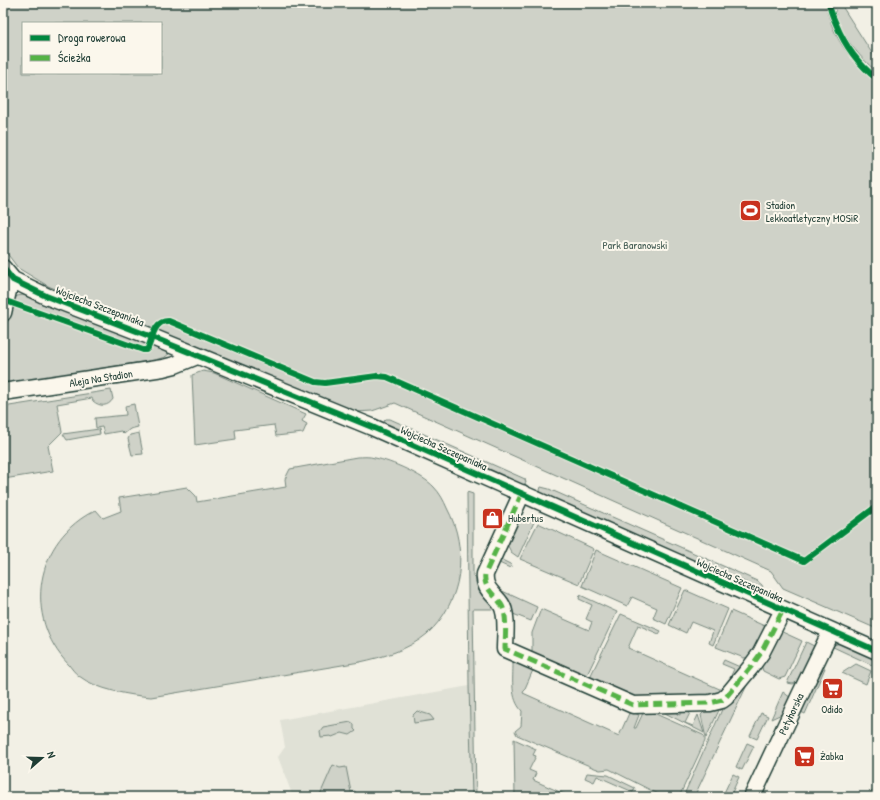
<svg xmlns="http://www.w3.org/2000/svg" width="880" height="800" font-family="'Patrick Hand',sans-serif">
	<rect width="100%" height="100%" fill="#f2f0e5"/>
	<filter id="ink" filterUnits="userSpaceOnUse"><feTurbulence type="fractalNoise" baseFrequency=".025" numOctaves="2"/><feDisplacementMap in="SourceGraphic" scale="8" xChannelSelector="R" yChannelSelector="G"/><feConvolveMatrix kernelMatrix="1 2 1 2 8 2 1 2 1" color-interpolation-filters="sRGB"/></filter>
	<g filter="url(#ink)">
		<!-- built -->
		<path fill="#e0e1d6" d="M 469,686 L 472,797 L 293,797 L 278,757 L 285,747 L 280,720 Z"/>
		<!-- green -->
		<path fill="#cfd2c8" stroke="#77887e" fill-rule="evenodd" d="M 3,3 L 825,3 C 834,41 849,58 877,83 L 877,629 L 783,588 L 771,571 L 395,403 L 372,411 L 356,412 L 48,286 L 18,268 L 3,248 ZM 23,23 L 161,23 L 161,73 L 23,73 Z
			M 834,3 L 840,3 L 877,61 L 877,72 C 857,55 836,30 834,3 Z
			M 23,295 L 147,344 L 146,346 L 143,348 L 13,301 L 17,296 Z
			M 11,305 L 145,353 L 149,352 L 152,345 L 169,354 L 165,357 L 155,360 L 3,384 L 3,340 Z
			M 203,371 L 214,373 L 306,414 L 302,421 L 307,424 L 303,433 L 276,436 L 274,425 L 235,430 L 236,439 L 195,445 L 192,375 Z
			M 111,390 L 113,399 C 108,407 100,407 93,401 L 92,398 L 57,404 L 62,432 L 48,446 L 53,471 L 4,479 L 3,407 Z
			M 134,404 L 138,427 L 130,429 L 124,434 L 121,431 L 104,434 L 102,427 L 96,428 L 95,418 L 126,415 L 125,406 Z
			M 386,419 L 390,419 L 525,479 L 526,483 L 523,485 L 387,426 L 384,421 Z
			M 99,429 L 100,434 L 67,440 L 63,434 Z
			M 139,433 L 143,454 L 132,455 L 128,439 L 130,435 Z
			M 357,457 C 363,457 369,456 375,458 C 391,461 423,475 434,487 C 440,493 444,501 447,508 C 469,549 463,602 427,634 C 408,650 383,657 360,662 L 151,697 C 129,695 97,690 79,676 C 75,673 72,669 69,665 C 22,617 35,539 96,510 L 103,518 L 121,511 L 119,498 L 187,487 L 196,496 L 197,502 L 286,487 L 285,479 L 290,469 Z
			M 541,487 L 549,489 L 757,581 L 762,585 L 764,591 L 762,592 L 541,494 L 540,490 Z
			M 467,492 L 473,494 L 473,576 L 478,578 C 474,593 487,599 496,609 L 473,609 L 476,797 L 472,797 L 469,686 Z
			M 517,514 L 534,522 L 518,557 L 511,552 L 507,544 Z
			M 538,523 L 594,549 L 579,584 L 520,559 Z
			M 596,550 L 682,588 L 666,624 L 653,618 L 657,608 L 632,597 L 627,606 L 582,586 Z
			M 496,557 L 512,565 L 510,568 L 497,562 L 487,584 L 537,607 L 531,621 L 513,614 C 512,598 496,595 486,585 L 487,578 Z
			M 685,590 L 728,609 L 713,645 L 709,643 L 713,631 L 691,622 L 686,633 L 669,625 Z
			M 580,595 L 617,612 L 585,679 L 532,656 L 532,633 L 541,609 L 589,630 L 592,622 L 586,619 L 592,605 L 579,599 Z
			M 731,611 L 769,628 L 750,657 L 744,658 L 716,647 Z
			M 621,614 L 661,631 L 659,634 L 638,625 L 628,648 L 724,691 L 734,669 L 722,664 L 724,660 L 740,667 L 740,669 L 722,695 L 631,700 L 588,681 Z
			M 778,630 L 802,641 L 785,677 L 779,679 L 763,671 L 761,664 Z
			M 806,642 L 814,646 L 814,649 L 799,681 L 793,684 L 787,683 Z
			M 840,643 L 873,658 L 874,666 L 831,646 Z
			M 513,663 L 539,669 L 538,672 L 533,670 L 523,693 L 619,736 L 630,711 L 639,715 L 634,728 L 636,728 L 643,713 L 649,711 L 703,735 L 705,737 L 705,741 L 679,797 L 664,797 L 609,769 L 600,770 L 592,767 L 517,735 L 515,731 L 521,726 L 522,711 C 510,698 513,680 513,663 Z
			M 856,664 L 871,671 L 866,684 L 842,673 Z
			M 823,667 L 825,668 L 805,714 L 801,712 Z
			M 748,683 L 694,797 L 683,797 L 724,705 Z
			M 783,692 L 791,698 L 784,713 L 771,719 Z
			M 720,708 L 706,738 L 701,715 L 706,710 Z
			M 659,710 L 677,710 L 677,714 L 680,715 L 680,710 L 691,711 L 685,723 L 693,726 L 698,715 L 704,733 Z
			M 417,711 L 430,715 L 434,720 L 414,723 L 413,715 Z
			M 761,713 L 768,716 L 757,739 L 750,736 Z
			M 351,722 L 354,724 L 354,729 L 356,731 L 350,735 L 342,733 L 332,737 L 331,736 L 321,737 L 320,731 L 323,727 Z
			M 514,739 L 536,749 L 533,755 L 536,756 L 529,770 L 536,773 L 533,780 L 571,797 L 515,797 Z
			M 747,743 L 754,746 L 742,770 L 736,767 Z
			M 333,765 L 340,768 L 346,767 L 351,792 L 355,791 L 356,797 L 319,797 Z
			M 587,773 L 608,775 L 635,788 L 633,792 L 597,776 L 594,782 L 585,778 Z
			M 733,774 L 739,777 L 730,797 L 722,797 Z"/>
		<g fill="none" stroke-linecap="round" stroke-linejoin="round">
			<defs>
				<path id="minor" d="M 3,268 L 13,280 L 46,296 L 152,337 L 372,427 L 877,651
					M 3,313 L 8,291 L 13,280
					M 3,392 L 163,368 L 175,365 L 197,356
					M 522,493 L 485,574 C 483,588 494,594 501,604 C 508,614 505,637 505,649 L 633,705 L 710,703 L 722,700 L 726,697 L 750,668 L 761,653 L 783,610
					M 752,797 L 800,695 L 831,631"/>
			</defs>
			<!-- minor casing -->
			<use href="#minor" stroke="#1f3d34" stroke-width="19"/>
			<!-- minor -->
			<use href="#minor" stroke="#fbf7ec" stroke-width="16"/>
			<!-- quiet -->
			<path stroke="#55b346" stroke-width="5" stroke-dasharray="10 5" stroke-linecap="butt" d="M 522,493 L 485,574 C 483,588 494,594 501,604 C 508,614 505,637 505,649 L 633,705 L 710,703 L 722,700 L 726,697 L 750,668 L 761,653 L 783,610"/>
			<defs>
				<path id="cycleway" d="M 829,3 C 830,11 833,17 836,24 C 845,46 858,64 877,79
					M 3,268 L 13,280 L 46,296 L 152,337 L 372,427 L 877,651
					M 3,300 L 143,350 L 146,350 L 148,348 C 153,337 154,320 169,321 L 315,382 L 325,383 L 377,376 L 387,377 L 804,561 L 877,506"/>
			</defs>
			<!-- cycleway casing -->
			<use href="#cycleway" stroke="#fbf7ec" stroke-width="8"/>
			<!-- cycleway -->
			<use href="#cycleway" stroke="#00873e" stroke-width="6"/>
		</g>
	</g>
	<!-- icons -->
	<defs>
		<symbol id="stadium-square" viewBox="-11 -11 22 22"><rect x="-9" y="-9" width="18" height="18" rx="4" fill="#c8321e" stroke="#fbf7ec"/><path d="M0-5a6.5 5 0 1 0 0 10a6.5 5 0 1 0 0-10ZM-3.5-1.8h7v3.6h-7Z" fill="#fff"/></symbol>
		<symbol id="shop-square" viewBox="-11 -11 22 22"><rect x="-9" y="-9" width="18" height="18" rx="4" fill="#c8321e" stroke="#fbf7ec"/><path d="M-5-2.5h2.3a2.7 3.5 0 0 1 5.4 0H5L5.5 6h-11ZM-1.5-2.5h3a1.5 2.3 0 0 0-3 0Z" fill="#fff"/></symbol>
		<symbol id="supermarket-square" viewBox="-11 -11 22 22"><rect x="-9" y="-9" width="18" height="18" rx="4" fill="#c8321e" stroke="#fbf7ec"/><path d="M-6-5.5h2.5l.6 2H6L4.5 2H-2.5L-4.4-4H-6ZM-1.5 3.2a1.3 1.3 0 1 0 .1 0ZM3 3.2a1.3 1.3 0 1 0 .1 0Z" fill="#fff"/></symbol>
	</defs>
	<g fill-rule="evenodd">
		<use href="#stadium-square" x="738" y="198" width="25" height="25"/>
		<use href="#shop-square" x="480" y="506" width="25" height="25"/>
		<use href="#supermarket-square" x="820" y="676" width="25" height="25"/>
		<use href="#supermarket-square" x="792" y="744" width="25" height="25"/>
	</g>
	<g text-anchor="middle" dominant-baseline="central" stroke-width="4" stroke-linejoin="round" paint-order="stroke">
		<!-- poi labels -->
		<g font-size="11" fill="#1f3d34" stroke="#fbf7ec" text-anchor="start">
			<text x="766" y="205">Stadion<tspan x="766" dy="13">Lekkoatletyczny MOSiR</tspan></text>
			<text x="508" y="518">Hubertus</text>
			<text x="832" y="709" text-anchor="middle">Odido</text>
			<text x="820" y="756">Żabka</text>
		</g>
		<!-- park labels -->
		<g font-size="11" fill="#425b52" stroke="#fbf7ec">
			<text x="635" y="245">Park Baranowski</text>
		</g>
		<!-- street labels -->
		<g font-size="11" fill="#1f3d34" stroke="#fbf7ec">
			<text transform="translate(100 306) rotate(21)">Wojciecha Szczepaniaka</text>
			<text transform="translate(101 378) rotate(-9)">Aleja Na Stadion</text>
			<text transform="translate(444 448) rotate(24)">Wojciecha Szczepaniaka</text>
			<text transform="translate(740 580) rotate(24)">Wojciecha Szczepaniaka</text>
			<text transform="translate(791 714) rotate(-65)">Petyhorska</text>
		</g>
	</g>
	<!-- margin -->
	<rect width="880" height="800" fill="none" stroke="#fbf7ec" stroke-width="16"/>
	<rect x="8" y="8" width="864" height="784" fill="none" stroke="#1f3d34" stroke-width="1.5" filter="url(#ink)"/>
	<!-- legend -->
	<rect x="22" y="22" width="140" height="52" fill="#fbf7ec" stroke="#a3ada2"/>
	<rect x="30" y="35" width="20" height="6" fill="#00873e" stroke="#a3ada2"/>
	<text x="58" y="42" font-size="12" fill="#1f3d34">Droga rowerowa</text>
	<rect x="30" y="55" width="20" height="6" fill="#55b346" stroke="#a3ada2"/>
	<text x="58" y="62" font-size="12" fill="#1f3d34">Ścieżka</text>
	<!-- north arrow -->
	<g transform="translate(42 758) rotate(70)" stroke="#fbf7ec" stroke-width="3" paint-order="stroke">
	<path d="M0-3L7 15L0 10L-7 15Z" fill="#1f3d34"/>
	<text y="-6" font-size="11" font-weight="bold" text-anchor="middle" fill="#1f3d34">N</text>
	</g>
</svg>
